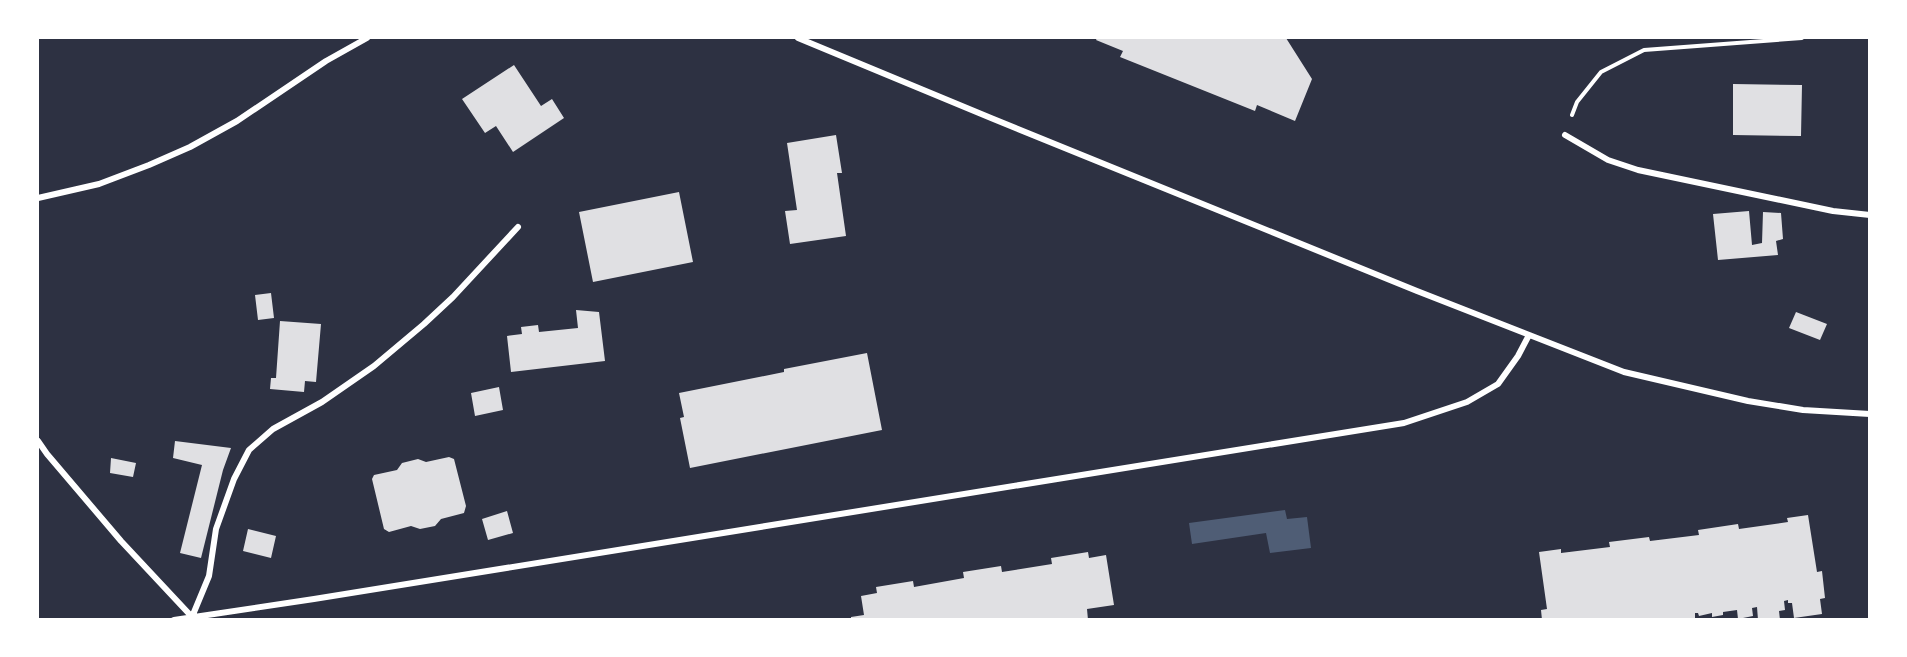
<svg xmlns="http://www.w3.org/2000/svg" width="1907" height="657" font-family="'Fira Sans',sans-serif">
	<rect width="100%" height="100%" fill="#2d3142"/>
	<!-- water -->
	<path fill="#4f5d75" d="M 1285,510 L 1287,519 L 1307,517 L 1311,548 L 1270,553 L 1266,533 L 1192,544 L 1189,523 Z"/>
	<!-- building -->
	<path fill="#e0e0e3" d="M 1097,38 L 1286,38 L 1312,79 L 1295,121 L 1257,105 L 1255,111 L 1120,57 L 1123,51 L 1096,40 Z
		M 514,65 L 541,106 L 552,99 L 564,118 L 513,152 L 496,126 L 485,133 L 462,99 Z
		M 1733,84 L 1802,85 L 1801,136 L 1733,135 Z
		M 836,135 L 842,173 L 837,173 L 846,236 L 790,244 L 785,211 L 797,210 L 787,143 Z
		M 679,192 L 693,262 L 593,282 L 579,212 Z
		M 1749,211 L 1752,245 L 1762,243 L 1763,212 L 1781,213 L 1783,239 L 1776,241 L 1778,255 L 1718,260 L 1713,214 Z
		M 271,293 L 274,318 L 258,320 L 255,295 Z
		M 576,310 L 599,312 L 605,361 L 511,372 L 507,336 L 522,334 L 521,327 L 538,325 L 539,332 L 578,328 Z
		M 1796,312 L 1827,324 L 1820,340 L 1789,328 Z
		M 280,321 L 321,324 L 316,382 L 305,381 L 304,392 L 270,389 L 271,378 L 276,378 Z
		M 867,353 L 882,430 L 690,468 L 680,418 L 684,417 L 679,393 L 784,372 L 784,369 Z
		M 499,387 L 503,410 L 475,416 L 471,393 Z
		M 175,441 L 231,448 L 223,470 L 201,558 L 180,553 L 202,465 L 173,458 Z
		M 449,457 L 454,459 L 466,506 L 464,513 L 441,519 L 435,526 L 420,529 L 411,526 L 389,532 L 384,529 L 372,479 L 374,475 L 397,470 L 402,463 L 418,459 L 426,462 Z
		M 111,458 L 136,463 L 133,477 L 110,473 Z
		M 507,511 L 513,533 L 488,540 L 482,519 Z
		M 1808,515 L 1817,572 L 1822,571 L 1825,598 L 1820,599 L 1822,614 L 1794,618 L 1792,603 L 1788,603 L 1788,600 L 1784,601 L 1785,610 L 1779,611 L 1780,620 L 1758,620 L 1757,607 L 1752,608 L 1753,616 L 1738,619 L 1737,610 L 1723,612 L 1723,615 L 1712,617 L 1712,613 L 1699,616 L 1698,613 L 1695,613 L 1695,620 L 1542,620 L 1541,610 L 1547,609 L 1539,552 L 1561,549 L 1561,553 L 1610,547 L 1609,542 L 1649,537 L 1650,541 L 1699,535 L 1698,530 L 1738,524 L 1739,529 L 1788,522 L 1787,518 Z
		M 248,529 L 276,536 L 271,558 L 243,551 Z
		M 1088,552 L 1089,558 L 1106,555 L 1114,605 L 1087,609 L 1088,620 L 851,620 L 851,617 L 864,615 L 861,596 L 877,593 L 876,587 L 913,581 L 914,587 L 964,578 L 963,572 L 1001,566 L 1002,572 L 1052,564 L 1051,558 Z"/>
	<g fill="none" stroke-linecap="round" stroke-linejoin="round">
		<!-- path -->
		<path stroke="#fff" stroke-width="4" d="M 1572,115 L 1577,102 L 1601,72 L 1644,50 L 1802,38"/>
		<!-- minor -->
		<path stroke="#fff" stroke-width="6" d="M 798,38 L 991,118 L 1417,291 L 1624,372 L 1748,401 L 1803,410 L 1870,414
			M 1565,135 L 1608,160 L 1638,170 L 1833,211 L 1870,215
			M 38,198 L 99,184 L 149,165 L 190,147 L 237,121 L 326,61 L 367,38
			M 38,441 L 47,454 L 121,541 L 193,618
			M 192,617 L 209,576 L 216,529 L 234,479 L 249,450 L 273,429 L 322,402 L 374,366 L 424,324 L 453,297 L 518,227
			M 174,620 L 314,599 L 1404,423 L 1467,402 L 1498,384 L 1518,356 L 1529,335"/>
	</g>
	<!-- border -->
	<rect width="1907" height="657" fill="none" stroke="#ffffff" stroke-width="78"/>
</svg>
